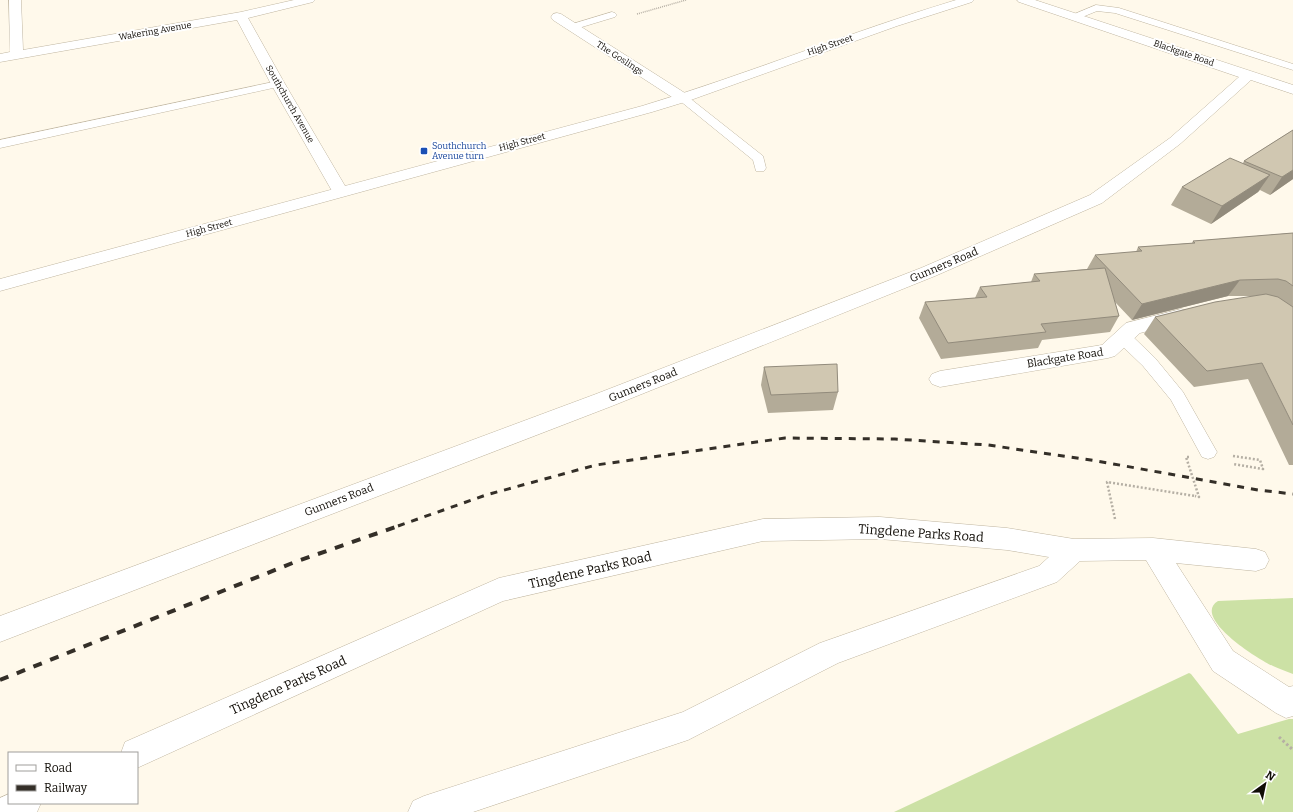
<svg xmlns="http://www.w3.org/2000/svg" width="1293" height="812" font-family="Bitter,serif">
	<rect width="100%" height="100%" fill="#fff9eb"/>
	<!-- green -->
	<path fill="#cce1a5" d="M 1293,598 L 1293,674 C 1286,671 1279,669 1273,666 C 1259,660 1191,617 1218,601 Z
		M 1189,673 L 1191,674 L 1238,734 L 1289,719 L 1293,719 L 1293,812 L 894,812 Z"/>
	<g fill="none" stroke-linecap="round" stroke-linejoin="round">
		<defs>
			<path id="lane" d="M 1096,5 L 1119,8 L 1293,64 L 1293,70 L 1115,13 L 1097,11 L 1075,20 L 1070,17 L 1072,15 Z
				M 612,12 L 615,13 L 617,15 L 615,17 L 572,30 L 567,27 L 569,25 Z
				M 278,81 L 282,82 L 283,84 L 282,86 L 0,148 L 0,140 Z
				M 683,95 L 687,96 L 763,156 L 766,168 L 764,171 L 756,171 L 753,160 L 679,100 L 678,98 L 679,96 Z
				M 1123,332 L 1129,333 L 1155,358 L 1183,392 L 1217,452 L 1214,457 L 1208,459 L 1202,457 L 1171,400 L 1143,366 L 1117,341 L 1115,337 L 1117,333 Z"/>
			<path id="street" d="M 9,0 L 21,0 L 23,50 L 241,12 L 294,0 L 315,0 L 313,2 L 248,18 L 285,84 L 348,191 L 346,194 L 340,196 L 334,194 L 332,191 L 271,84 L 237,20 L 0,62 L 0,54 L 10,52 Z
				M 1017,0 L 1035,0 L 1293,85 L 1293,94 L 1251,80 L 1180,144 L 1102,203 L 935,276 L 612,406 L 0,642 L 0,616 L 596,394 L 921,268 L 1090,195 L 1170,138 L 1239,77 L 1019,2 Z
				M 557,13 L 561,14 L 688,95 L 690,98 L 688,101 L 683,102 L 678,101 L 553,20 L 551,17 L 553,14 Z
				M 1181,309 L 1188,311 L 1191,316 L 1188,321 L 1140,333 L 1115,356 L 1108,358 L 940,387 L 932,384 L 929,379 L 932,374 L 940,371 L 1102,345 L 1126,323 Z
				M 880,517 L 1007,528 L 1074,539 L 1153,538 L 1256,549 L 1265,552 L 1269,560 L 1265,568 L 1256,571 L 1176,563 L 1233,651 L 1289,687 L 1293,686 L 1293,716 L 1286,718 L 1276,713 L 1213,671 L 1146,560 L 1080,561 L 1057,582 L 838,663 L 688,740 L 473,812 L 408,812 L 413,801 L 424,796 L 683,712 L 820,643 L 1039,566 L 1049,557 L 1007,550 L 880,539 L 763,541 L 503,601 L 137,768 L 137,753 L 121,753 L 125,742 L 499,578 L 763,519 Z
				M 9,794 L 9,803 L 41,803 L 37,812 L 0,812 L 0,798 Z"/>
			<path id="secondary" d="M 956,0 L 974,0 L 972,2 L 897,26 L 688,101 L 652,112 L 0,291 L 0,279 L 642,106 C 748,74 850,32 956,0 Z"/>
		</defs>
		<!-- lane casing -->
		<use href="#lane" stroke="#c0b6a1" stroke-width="1"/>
		<!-- street casing -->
		<use href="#street" stroke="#c0b6a1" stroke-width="1"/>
		<!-- secondary casing -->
		<use href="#secondary" stroke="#c0b6a1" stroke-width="1"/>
		<!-- path-far2 -->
		<path stroke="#b5afa4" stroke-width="1.5" stroke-dasharray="1 1" stroke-linecap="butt" d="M 637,14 L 686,0"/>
		<!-- path-far1 -->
		<path stroke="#b5afa4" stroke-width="2.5" stroke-dasharray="2 2" stroke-linecap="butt" d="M 1233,456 L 1260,460 L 1263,469 L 1233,464
			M 1115,519 L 1107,482 L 1195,496"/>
		<!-- path -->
		<path stroke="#b5afa4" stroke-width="3" stroke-dasharray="2.5 2.5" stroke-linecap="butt" d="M 1279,737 L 1293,750"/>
		<!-- lane -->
		<use href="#lane" fill="#fff" fill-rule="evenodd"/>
		<!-- street -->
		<use href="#street" fill="#fff" fill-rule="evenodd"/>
		<!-- secondary -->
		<use href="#secondary" fill="#fff" fill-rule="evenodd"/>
		<!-- rail-far1 -->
		<path stroke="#342f28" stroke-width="3" stroke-dasharray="7 7" stroke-linecap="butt" d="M 398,526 L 486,495 L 596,465 L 785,438 L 895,439 L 988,445 L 1097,461 L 1258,490 L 1293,494"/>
		<!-- rail -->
		<path stroke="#342f28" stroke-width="4" stroke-dasharray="9 9" stroke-linecap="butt" d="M 0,680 L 295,562 L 401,525"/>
		<!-- path-bridge -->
		<path stroke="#b5afa4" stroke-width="2.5" stroke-dasharray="2 2" stroke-linecap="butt" d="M 1189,457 L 1186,457 L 1199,497 L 1195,496"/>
	</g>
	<!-- wall -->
	<path fill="#b3ab98" d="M 1293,130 L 1293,179 L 1270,195 L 1260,190 L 1258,192 L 1211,224 L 1171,205 L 1182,187 L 1243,163 L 1244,161 Z
		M 1293,233 L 1293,465 L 1289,465 L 1248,379 L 1194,387 L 1144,334 L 1155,317 L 1254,296 L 1228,296 L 1132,320 L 1115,302 L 1119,316 L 1110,332 L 1042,340 L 1038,348 L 941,359 L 919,318 L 925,302 L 975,298 L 980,287 L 1031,282 L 1034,274 L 1087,269 L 1095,255 L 1136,252 L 1138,247 L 1192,243 L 1193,241 Z
		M 764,367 L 838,392 L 833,410 L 768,413 L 761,385 Z"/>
	<!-- shaded-wall -->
	<path fill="#928b7c" d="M 1293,170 L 1293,179 L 1270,195 L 1282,177 Z
		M 1270,175 L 1258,192 L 1211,224 L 1222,206 Z
		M 1240,280 L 1228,296 L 1132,320 L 1142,304 Z"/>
	<!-- building -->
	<path fill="#d0c7b1" stroke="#928b7c" d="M 1293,130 L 1293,170 L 1282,177 L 1244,161 Z
		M 1230,158 L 1270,175 L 1222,206 L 1182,187 Z
		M 1293,233 L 1293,286 L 1286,281 L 1278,279 L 1240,280 L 1142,304 L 1095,255 L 1142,251 L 1138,247 L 1195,243 L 1193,241 Z
		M 1105,268 L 1119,316 L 1041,324 L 1046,332 L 948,343 L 925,302 L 987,297 L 980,287 L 1040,281 L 1034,274 Z
		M 1266,294 L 1278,297 L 1293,307 L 1293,425 L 1262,363 L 1207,371 L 1155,317 L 1215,302 Z
		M 837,364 L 838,392 L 771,395 L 764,367 Z"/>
	<!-- markers -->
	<rect fill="#1a4fb4" stroke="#fff" stroke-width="1.5" x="420" y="147" width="8" height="8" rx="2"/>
	<g text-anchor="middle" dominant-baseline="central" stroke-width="4" stroke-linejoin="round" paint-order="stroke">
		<!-- far-street labels -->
		<g font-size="9" fill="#100c06" stroke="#fff">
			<text transform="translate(155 31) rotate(-10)">Wakering Avenue</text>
			<text transform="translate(830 45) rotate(-19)">High Street</text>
			<text transform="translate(1184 53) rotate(19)">Blackgate Road</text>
			<text transform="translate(620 58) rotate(33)">The Goslings</text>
			<text transform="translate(290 104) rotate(60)">Southchurch Avenue</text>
			<text transform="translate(522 142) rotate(-15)">High Street</text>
			<text transform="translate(209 228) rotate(-15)">High Street</text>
		</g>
		<!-- far-transit labels -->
		<g font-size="9" fill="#164399" stroke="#fff" text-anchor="start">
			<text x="432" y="146">Southchurch<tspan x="432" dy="10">Avenue turn</tspan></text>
		</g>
		<!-- street labels -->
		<g font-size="11" fill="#100c06" stroke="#fff">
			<text transform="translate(944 265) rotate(-23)">Gunners Road</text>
			<text transform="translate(1065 358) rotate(-9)">Blackgate Road</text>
			<text transform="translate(643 385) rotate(-22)">Gunners Road</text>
			<text transform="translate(339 500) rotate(-21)">Gunners Road</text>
		</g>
		<!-- near-street labels -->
		<g font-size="13" fill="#100c06" stroke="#fff">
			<text transform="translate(921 533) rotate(4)">Tingdene Parks Road</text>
			<text transform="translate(590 570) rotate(-13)">Tingdene Parks Road</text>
			<text transform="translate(288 685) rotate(-24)">Tingdene Parks Road</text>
		</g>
	</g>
	<!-- legend -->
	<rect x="8" y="752" width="130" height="52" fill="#ffffff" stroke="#9f9e9b"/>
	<rect x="16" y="765" width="20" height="6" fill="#ffffff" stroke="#9f9e9b"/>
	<text x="44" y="772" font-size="12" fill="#100c06">Road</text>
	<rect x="16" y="785" width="20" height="6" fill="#342f28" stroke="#9f9e9b"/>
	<text x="44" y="792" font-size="12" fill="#100c06">Railway</text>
	<!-- north arrow -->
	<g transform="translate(1265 784) rotate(33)" stroke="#ffffff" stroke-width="3" paint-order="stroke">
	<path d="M0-3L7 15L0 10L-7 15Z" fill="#100c06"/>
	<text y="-6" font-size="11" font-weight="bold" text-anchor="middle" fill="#100c06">N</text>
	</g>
</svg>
